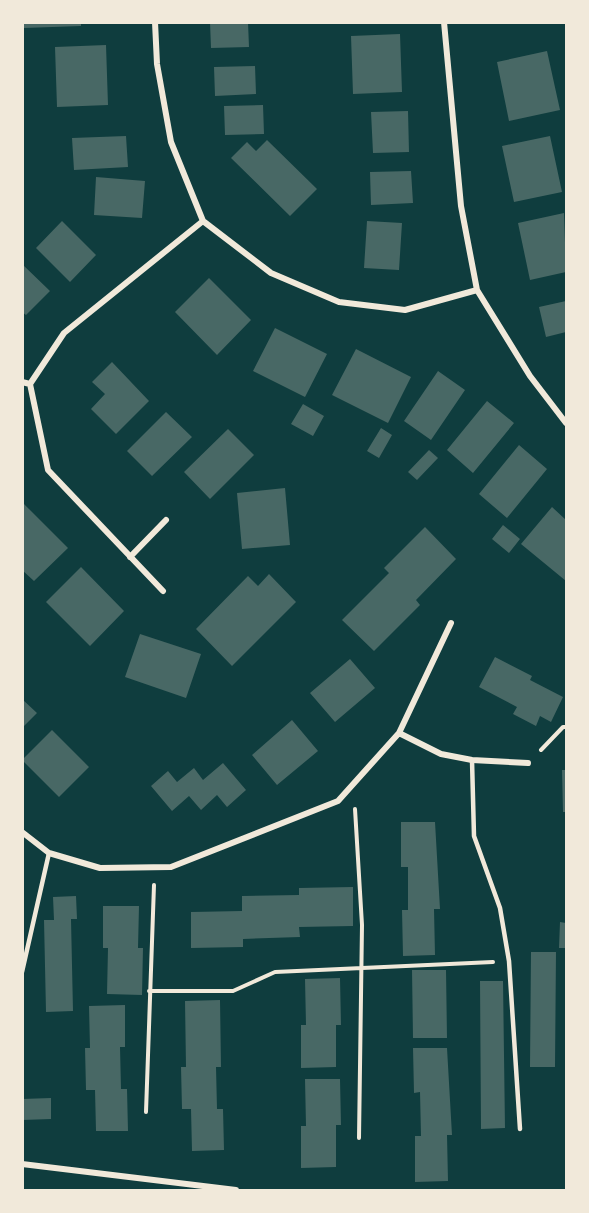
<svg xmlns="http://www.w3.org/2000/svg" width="589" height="1213" font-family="Jost,sans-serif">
	<rect width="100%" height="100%" fill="#0f3d3e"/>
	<!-- building -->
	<path fill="#486865" d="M 24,22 L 81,22 L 81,26 L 24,28 Z
		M 210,22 L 248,22 L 249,47 L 211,48 Z
		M 400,34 L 402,92 L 353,94 L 351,36 Z
		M 106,45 L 108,105 L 57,107 L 55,47 Z
		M 547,51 L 560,110 L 509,121 L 497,62 Z
		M 255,66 L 256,94 L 215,96 L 214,67 Z
		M 263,105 L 264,134 L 225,135 L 224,106 Z
		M 408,111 L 409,152 L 373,153 L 371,112 Z
		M 126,136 L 128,167 L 74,170 L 72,138 Z
		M 550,136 L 562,192 L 514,202 L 502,146 Z
		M 267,140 L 317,189 L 290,216 L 231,158 L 247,142 L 256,151 Z
		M 411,171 L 413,203 L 371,205 L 370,172 Z
		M 96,177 L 145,181 L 142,218 L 94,215 Z
		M 564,213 L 566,272 L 530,280 L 518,223 Z
		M 62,221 L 96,255 L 70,282 L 36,248 Z
		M 367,221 L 402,223 L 399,270 L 364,268 Z
		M 22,264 L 50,291 L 26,315 L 22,312 Z
		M 209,278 L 251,320 L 217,355 L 175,312 Z
		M 566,301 L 566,332 L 546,337 L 539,307 Z
		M 275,328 L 327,354 L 305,397 L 253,371 Z
		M 356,349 L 411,377 L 388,423 L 332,395 Z
		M 112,362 L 149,401 L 116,434 L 91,409 L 105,394 L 92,382 Z
		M 438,371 L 465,390 L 431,440 L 404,421 Z
		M 487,401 L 514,423 L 473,473 L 447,450 Z
		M 303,404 L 324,416 L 313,436 L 291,424 Z
		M 166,412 L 192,437 L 152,476 L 127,451 Z
		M 381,428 L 392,435 L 379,458 L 367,451 Z
		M 228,429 L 254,455 L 210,499 L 184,472 Z
		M 519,445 L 547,469 L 507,518 L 479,494 Z
		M 429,450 L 438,458 L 417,480 L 408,472 Z
		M 285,488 L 290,545 L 242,549 L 237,493 Z
		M 24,504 L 68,548 L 34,581 L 22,570 Z
		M 552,507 L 566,520 L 566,581 L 521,544 Z
		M 503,525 L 520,539 L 509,553 L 492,539 Z
		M 425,527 L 456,559 L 416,600 L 420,605 L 374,651 L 342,620 L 389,573 L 384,568 Z
		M 81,567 L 124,611 L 90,646 L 46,602 Z
		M 269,574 L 296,602 L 232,666 L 196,629 L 248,576 L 258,586 Z
		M 140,634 L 201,654 L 186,698 L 125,677 Z
		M 495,657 L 532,676 L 530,680 L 563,697 L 551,722 L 540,716 L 536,726 L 513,714 L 517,707 L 479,687 Z
		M 350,659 L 375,688 L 335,722 L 310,693 Z
		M 22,699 L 37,713 L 22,728 Z
		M 292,720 L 318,751 L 277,785 L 252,755 Z
		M 52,730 L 89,767 L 59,797 L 22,760 Z
		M 223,763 L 246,790 L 227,807 L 217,795 L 201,810 L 189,796 L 172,811 L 151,786 L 168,771 L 177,782 L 194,768 L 203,780 Z
		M 562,770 L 566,770 L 566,812 L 563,812 Z
		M 401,822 L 435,822 L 440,909 L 434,909 L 435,955 L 403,956 L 402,910 L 408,910 L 408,867 L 401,867 Z
		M 353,887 L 353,926 L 299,927 L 300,937 L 243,939 L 243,947 L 191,948 L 191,912 L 242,911 L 242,896 L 299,895 L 299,888 Z
		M 76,896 L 77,919 L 71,919 L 73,1011 L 46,1012 L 44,920 L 54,920 L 53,897 Z
		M 103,906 L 139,906 L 138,948 L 143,948 L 142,995 L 107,994 L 108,948 L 103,948 Z
		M 560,922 L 566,923 L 566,948 L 559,948 Z
		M 531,952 L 556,952 L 555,1067 L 530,1067 Z
		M 412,970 L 446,970 L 447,1038 L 413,1038 Z
		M 340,978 L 341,1025 L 336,1025 L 336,1067 L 301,1068 L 301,1025 L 306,1025 L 305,979 Z
		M 480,981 L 503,981 L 505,1128 L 481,1129 Z
		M 220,1000 L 221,1067 L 216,1067 L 217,1109 L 223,1109 L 224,1150 L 192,1151 L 191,1109 L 182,1109 L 181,1067 L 186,1067 L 185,1001 Z
		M 125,1005 L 125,1047 L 120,1047 L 121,1089 L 127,1089 L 128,1131 L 96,1131 L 95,1090 L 86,1090 L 85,1048 L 90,1048 L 89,1006 Z
		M 413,1048 L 447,1048 L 452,1135 L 447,1135 L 448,1181 L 415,1182 L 415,1136 L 421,1136 L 420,1092 L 414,1093 Z
		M 305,1079 L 340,1079 L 341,1125 L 336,1125 L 336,1167 L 301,1168 L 301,1126 L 306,1126 Z
		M 51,1098 L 51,1119 L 22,1120 L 22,1099 Z"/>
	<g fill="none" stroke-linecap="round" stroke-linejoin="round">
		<!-- path -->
		<path stroke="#f1e9da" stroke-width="4" d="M 541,750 L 563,727 L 566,727
			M 355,809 L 362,925 L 359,1138
			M 149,991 L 233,991 L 275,972 L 493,962
			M 146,1112 L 154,885"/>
		<!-- service -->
		<path stroke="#f1e9da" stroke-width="4.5" d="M 472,760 L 474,836 L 500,908 L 509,961 L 520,1129
			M 22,972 L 49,853"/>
		<!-- minor -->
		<path stroke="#f1e9da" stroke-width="6" d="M 155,22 L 157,64 L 171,142 L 203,221 L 271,273 L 339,302 L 405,310 L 477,290
			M 444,22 L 461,206 L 477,290 L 530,376 L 566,423
			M 22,382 L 30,384 L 48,470 L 163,591
			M 30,384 L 64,333 L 203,221
			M 130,557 L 166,520
			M 399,733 L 441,754 L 472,760 L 528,763
			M 22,832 L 49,853 L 100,868 L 171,867 L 338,801 L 399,733 L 451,623
			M 22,1164 L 236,1190"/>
	</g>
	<!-- border -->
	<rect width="589" height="1213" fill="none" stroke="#f1e9da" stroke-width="48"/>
</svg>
